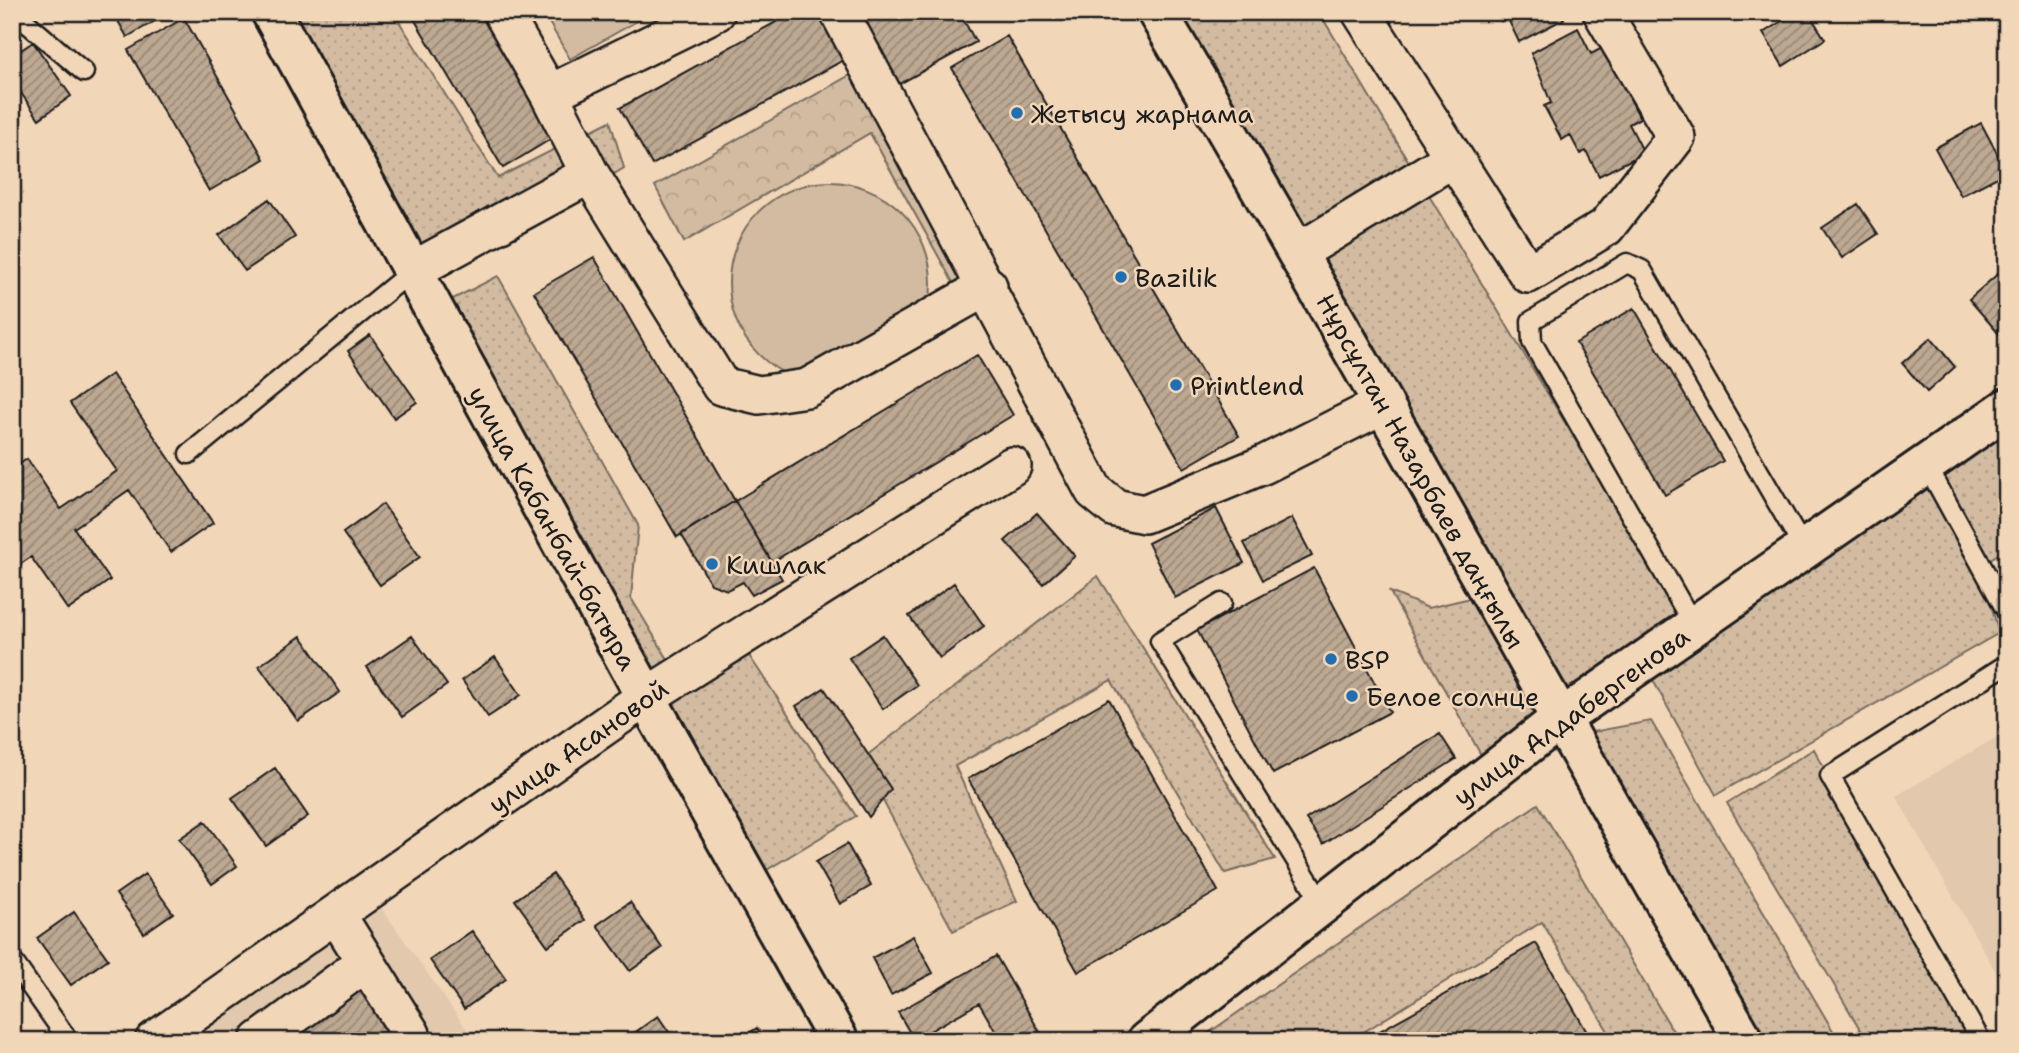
<svg xmlns="http://www.w3.org/2000/svg" width="2019" height="1053" font-family="'Shantell Sans',sans-serif">
	<defs>
		<pattern id="grass-dots" width="8" height="8" patternUnits="userSpaceOnUse" patternTransform="scale(1.75)"><rect width="8" height="8" fill="#d2bba1"/><path d="M2 2h.1M6 6h.1" fill="none" stroke="#b4a08a" stroke-width="1.8" stroke-linecap="round"/></pattern>
		<pattern id="park-crowns" width="20" height="18" patternUnits="userSpaceOnUse" patternTransform="scale(1.75)"><rect width="20" height="18" fill="#d2bba1"/><path d="M2 6a3 3 0 1 1 6 0M12 15a3 3 0 1 1 6 0" fill="none" stroke="#b4a08a"/></pattern>
		<pattern id="building-hatch" width="6" height="6" patternUnits="userSpaceOnUse" patternTransform="scale(1.75)"><rect width="6" height="6" fill="#bda892"/><path d="M-1 1l2-2M0 6l6-6M5 7l2-2" fill="none" stroke="#998876"/></pattern>
	</defs>
	<rect width="100%" height="100%" fill="#f2d6b8"/>
	<filter id="ink" filterUnits="userSpaceOnUse"><feTurbulence type="fractalNoise" baseFrequency=".0143" numOctaves="2"/><feDisplacementMap in="SourceGraphic" scale="14" xChannelSelector="R" yChannelSelector="G"/><feConvolveMatrix kernelMatrix="1 2 1 2 8 2 1 2 1" color-interpolation-filters="sRGB"/></filter>
	<g filter="url(#ink)">
		<!-- built -->
		<path fill="#e2c8ad" d="M 2007,731 L 2007,992 L 1896,796 Z
			M 378,903 L 475,1041 L 182,1041 Z"/>
		<!-- grass -->
		<path fill="url(#grass-dots)" stroke="#776c5e" stroke-width="2" d="M 284,12 L 393,12 L 498,178 L 610,121 L 624,168 L 433,283 Z
			M 1176,12 L 1319,12 L 1682,618 L 1568,696 Z
			M 498,276 L 638,525 L 631,598 L 669,661 L 646,674 L 447,302 Z
			M 2007,428 L 2007,548 L 1980,566 L 1999,633 L 1716,795 L 1649,673 Z
			M 1098,576 L 1275,859 L 1225,873 L 1111,680 L 955,766 L 1017,901 L 953,931 L 861,760 Z
			M 1390,592 L 1428,608 L 1471,598 L 1546,719 L 1485,762 Z
			M 746,651 L 856,816 L 755,877 L 664,705 Z
			M 1651,721 L 1839,1041 L 1760,1041 L 1587,733 Z
			M 1814,749 L 1970,1041 L 1867,1041 L 1727,803 Z
			M 1538,804 L 1679,1041 L 1614,1041 L 1542,922 L 1349,1041 L 1197,1041 Z"/>
		<!-- park -->
		<path fill="url(#park-crowns)" stroke="#776c5e" stroke-width="2" d="M 859,70 L 908,104 L 1009,289 L 970,313 L 870,133 L 684,242 L 655,186 Z"/>
		<!-- pitch -->
		<path fill="#d2bba1" stroke="#776c5e" stroke-width="2" d="M 543,12 L 653,12 L 570,59 Z
			M729 283a101 101 0 1 1 202 0a101 101 0 1 1-202 0Z"/>
		<!-- building -->
		<path fill="url(#building-hatch)" stroke="#1c1c1c" stroke-width="2" d="M 113,12 L 171,12 L 127,37 Z
			M 410,12 L 493,12 L 564,131 L 503,168 Z
			M 794,12 L 829,12 L 853,55 L 652,165 L 620,108 Z
			M 854,12 L 959,12 L 976,42 L 894,87 Z
			M 1496,12 L 1561,12 L 1564,19 L 1519,42 L 1507,17 L 1501,21 Z
			M 1796,12 L 1808,12 L 1825,39 L 1783,66 L 1763,33 Z
			M 184,18 L 264,159 L 209,191 L 128,50 Z
			M 1578,28 L 1591,54 L 1604,47 L 1640,118 L 1629,124 L 1644,153 L 1599,176 L 1586,151 L 1580,154 L 1570,135 L 1562,140 L 1544,106 L 1551,103 L 1531,53 Z
			M 1007,36 L 1239,436 L 1184,468 L 952,68 Z
			M 33,42 L 71,96 L 39,119 L 12,80 L 12,56 Z
			M 1981,123 L 2007,172 L 1961,196 L 1935,148 Z
			M 269,199 L 295,237 L 245,271 L 219,235 Z
			M 1858,204 L 1878,234 L 1842,258 L 1822,228 Z
			M 594,257 L 735,501 L 677,537 L 534,292 Z
			M 2000,272 L 2007,281 L 2007,327 L 1999,334 L 1969,299 Z
			M 1634,308 L 1723,461 L 1665,495 L 1576,343 Z
			M 370,335 L 417,402 L 394,418 L 348,351 Z
			M 1931,338 L 1955,367 L 1927,392 L 1902,363 Z
			M 977,355 L 1013,415 L 772,562 L 735,501 Z
			M 112,374 L 213,523 L 171,552 L 129,490 L 74,528 L 110,580 L 68,610 L 31,557 L 12,570 L 12,543 L 18,539 L 12,530 L 12,469 L 27,459 L 61,509 L 117,471 L 70,403 Z
			M 735,501 L 782,579 L 752,595 L 743,582 L 727,590 L 711,584 L 681,534 Z
			M 383,504 L 420,557 L 380,585 L 343,533 Z
			M 1216,508 L 1244,563 L 1175,598 L 1148,543 Z
			M 1037,513 L 1075,556 L 1043,584 L 1005,541 Z
			M 1292,518 L 1312,556 L 1263,580 L 1244,543 Z
			M 1314,568 L 1390,712 L 1273,774 L 1197,630 Z
			M 954,583 L 984,626 L 940,658 L 909,616 Z
			M 883,635 L 917,685 L 883,709 L 849,658 Z
			M 301,636 L 340,692 L 298,721 L 259,666 Z
			M 412,636 L 447,685 L 402,717 L 367,667 Z
			M 495,657 L 521,695 L 488,717 L 462,680 Z
			M 824,688 L 891,789 L 869,817 L 796,706 Z
			M 1109,699 L 1218,891 L 1078,972 L 968,779 Z
			M 1440,734 L 1456,759 L 1323,844 L 1306,819 Z
			M 275,768 L 308,816 L 266,846 L 232,798 Z
			M 205,821 L 237,866 L 212,884 L 179,839 Z
			M 847,844 L 871,886 L 840,904 L 816,862 Z
			M 145,874 L 173,913 L 144,933 L 116,894 Z
			M 553,874 L 585,920 L 548,946 L 515,900 Z
			M 630,902 L 662,948 L 630,971 L 597,925 Z
			M 74,912 L 108,959 L 71,985 L 37,938 Z
			M 472,931 L 506,979 L 464,1009 L 430,960 Z
			M 913,936 L 933,973 L 891,995 L 872,958 Z
			M 1536,943 L 1592,1041 L 1362,1041 Z
			M 996,956 L 1045,1041 L 1001,1041 L 979,1003 L 914,1040 L 898,1012 Z
			M 358,988 L 396,1041 L 285,1041 Z
			M 658,1016 L 675,1041 L 623,1041 Z
			M 757,1028 L 765,1041 L 737,1041 Z"/>
		<g fill="none" stroke-linecap="round" stroke-linejoin="round">
			<defs>
				<path id="service" d="M 14,12 L 84,72
					M 189,454 L 412,271
					M 1926,464 L 2007,612
					M 1222,603 L 1160,641 L 1323,904
					M 1694,626 L 1532,342 L 1531,321 L 1627,263 L 1642,270 L 1804,549
					M 12,960 L 69,1041
					M 1981,1041 L 1830,776 L 2007,664"/>
				<path id="minor" d="M 502,12 L 549,94 L 716,12
					M 839,12 L 1094,491 L 1115,508 L 1144,514 L 1263,465 L 1384,404
					M 1361,12 L 1528,274 L 1606,227 L 1676,137 L 1602,12
					M 549,94 L 590,174
					M 1299,252 L 1453,158
					M 412,271 L 590,174 L 721,386 L 759,395 L 807,388 L 988,286
					M 336,914 L 411,1034 L 412,1041
					M 154,1041 L 646,697 L 1012,466
					M 259,1041 L 366,962"/>
				<path id="tertiary" d="M 1147,1041 L 1559,720 L 2007,408"/>
				<path id="secondary" d="M 271,12 L 646,697 L 839,1041
					M 1157,12 C 1358,352 1547,699 1744,1041"/>
			</defs>
			<!-- service casing -->
			<use href="#service" stroke="#1c1c1c" stroke-width="23"/>
			<!-- minor casing -->
			<use href="#minor" stroke="#1c1c1c" stroke-width="42"/>
			<!-- tertiary casing -->
			<use href="#tertiary" stroke="#1c1c1c" stroke-width="44"/>
			<!-- secondary casing -->
			<use href="#secondary" stroke="#1c1c1c" stroke-width="44"/>
			<!-- service -->
			<use href="#service" stroke="#f2d6b8" stroke-width="18"/>
			<!-- minor -->
			<use href="#minor" stroke="#f2d6b8" stroke-width="37"/>
			<!-- tertiary -->
			<use href="#tertiary" stroke="#f2d6b8" stroke-width="38"/>
			<!-- secondary -->
			<use href="#secondary" stroke="#f2d6b8" stroke-width="38"/>
		</g>
	</g>
	<!-- markers -->
	<g fill="#1f6fb2" stroke="#f2d6b8" stroke-width="2.5">
		<circle cx="1017" cy="113" r="7"/>
		<circle cx="1121" cy="277" r="7"/>
		<circle cx="1176" cy="385" r="7"/>
		<circle cx="712" cy="564" r="7"/>
		<circle cx="1331" cy="659" r="7"/>
		<circle cx="1352" cy="696" r="7"/>
	</g>
	<g text-anchor="middle" dominant-baseline="central" stroke-width="5" stroke-linejoin="round" paint-order="stroke">
		<!-- poi labels -->
		<g font-size="26" fill="#1c1c1c" stroke="#f2d6b8" text-anchor="start">
			<text x="1031" y="113">Жетысу жарнама</text>
			<text x="1135" y="277">Bazilik</text>
			<text x="1190" y="385">Printlend</text>
			<text x="726" y="564">Кишлак</text>
			<text x="1345" y="659">BSP</text>
			<text x="1366" y="696">Белое солнце</text>
		</g>
		<!-- street labels -->
		<g font-size="26" fill="#1c1c1c" stroke="#f2d6b8">
			<text transform="translate(1421 471) rotate(61)">Нұрсұлтан Назарбаев даңғылы</text>
			<text transform="translate(553 528) rotate(61)">улица Кабанбай-батыра</text>
			<text transform="translate(1571 716) rotate(-36)">улица Алдабергенова</text>
			<text transform="translate(578 746) rotate(-35)">улица Асановой</text>
		</g>
	</g>
	<!-- margin -->
	<rect width="2019" height="1053" fill="none" stroke="#f2d6b8" stroke-width="42"/>
	<rect x="21" y="21" width="1977" height="1011" fill="none" stroke="#1c1c1c" stroke-width="2.5" filter="url(#ink)"/>
</svg>
